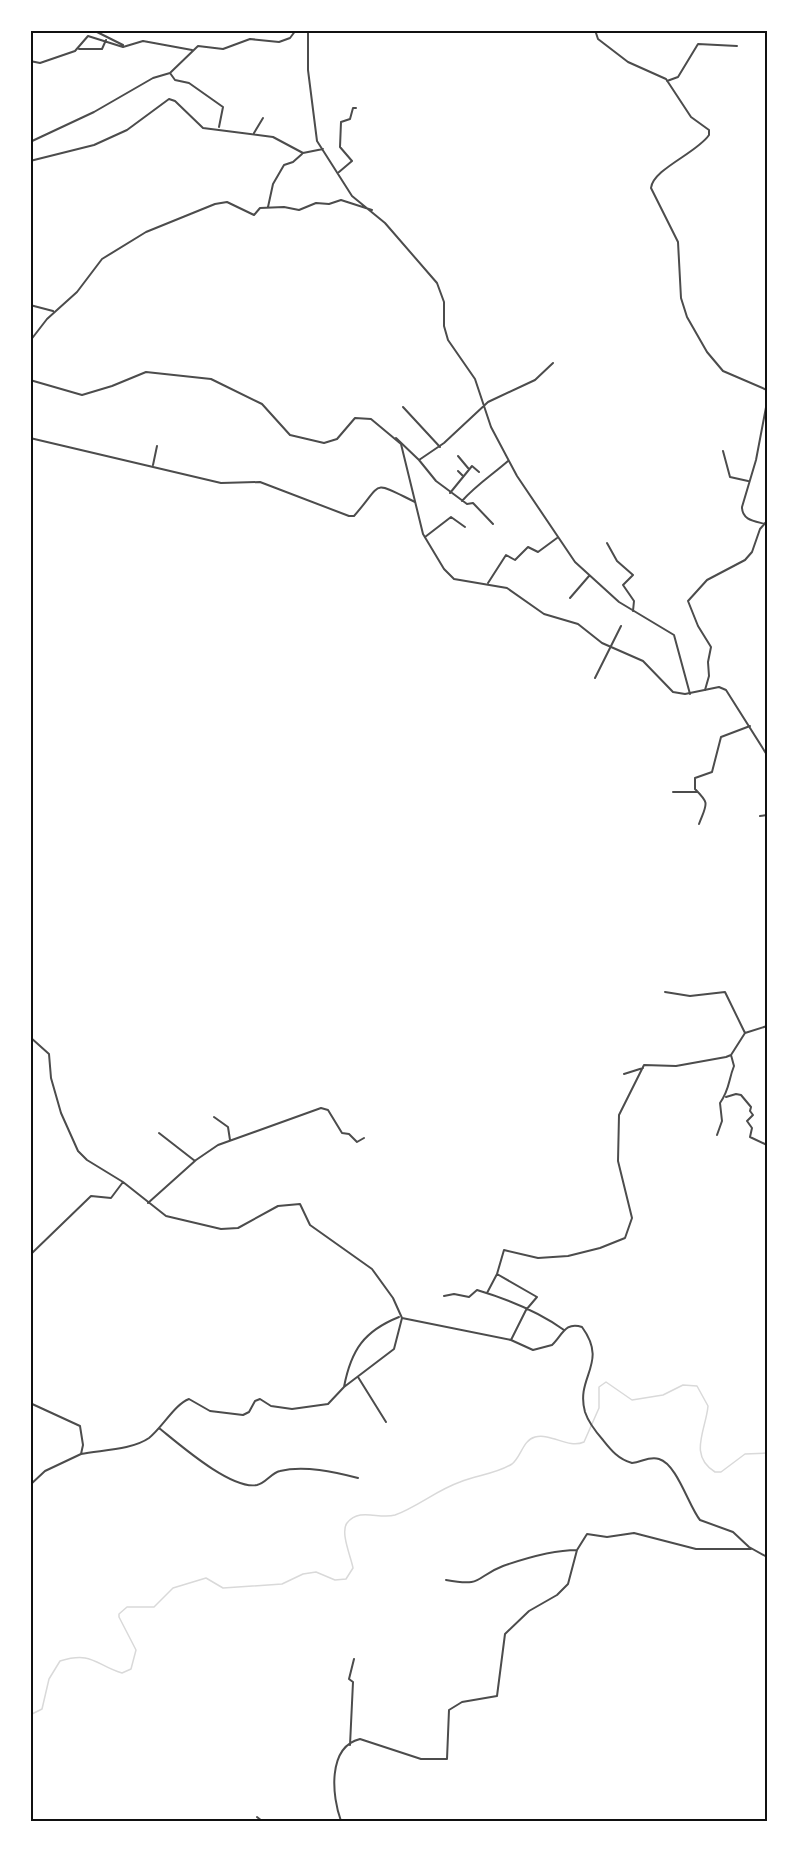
<svg xmlns="http://www.w3.org/2000/svg" width="797" height="1851" font-family="'Fira Sans Condensed',sans-serif">
	<rect width="100%" height="100%" fill="#fff"/>
	<g fill="none" stroke-linecap="round" stroke-linejoin="round">
		<!-- stream -->
		<path stroke="#d9d9d9" stroke-width="1.5" d="M 30,1715 L 42,1709 L 49,1679 L 60,1661 C 93,1651 95,1665 122,1673 L 131,1669 L 136,1650 L 119,1617 L 119,1614 L 127,1607 L 154,1607 L 173,1588 L 206,1578 L 223,1588 L 282,1584 L 303,1574 L 316,1572 L 335,1580 L 346,1579 L 353,1568 C 351,1557 340,1532 347,1523 C 360,1507 379,1520 395,1515 C 417,1507 437,1490 460,1482 C 477,1475 496,1474 512,1464 C 521,1457 523,1440 535,1437 C 552,1433 568,1449 584,1442 L 599,1408 L 599,1387 L 606,1382 L 632,1400 L 663,1395 L 683,1385 L 697,1386 L 708,1406 C 706,1430 688,1455 715,1472 L 721,1472 L 745,1454 L 767,1453"/>
		<!-- minor -->
		<path stroke="#4c4c4c" stroke-width="2" d="M 93,30 L 123,45
			M 308,30 L 308,70 L 317,141 L 352,196 L 385,223 L 437,283 L 444,302 L 444,326 L 448,340 L 475,379 L 491,427 L 517,476 L 575,562 L 619,602 L 674,635 L 690,694
			M 595,30 L 598,39 L 628,62 L 666,79 L 691,117 L 709,130 L 709,135 C 697,153 653,169 651,188 L 678,242 L 681,298 L 687,317 L 707,352 L 723,371 L 767,390
			M 79,49 L 102,49 L 106,40
			M 30,61 L 40,63 L 75,51 L 88,36 L 123,47 L 143,41 L 192,50
			M 170,73 L 175,80 L 189,83 L 223,107 L 219,127
			M 667,81 L 678,77 L 698,44 L 737,46
			M 254,133 L 263,118
			M 30,142 L 94,112 L 153,78 L 170,73 L 198,46 L 223,49 L 250,39 L 279,42 L 290,38 L 296,30
			M 30,161 L 94,145 L 127,130 L 169,99 L 175,101 L 203,128 L 273,137 L 303,153 L 323,149
			M 339,172 L 352,161 L 340,147 L 341,122 L 350,119 L 353,108 L 356,108
			M 268,207 L 273,184 L 284,165 L 293,162 L 302,154
			M 30,305 L 53,311
			M 30,341 L 47,319 L 77,292 L 102,259 L 146,232 L 215,204 L 227,202 L 254,215 L 260,208 L 284,207 L 299,210 L 316,203 L 329,204 L 341,200 L 372,210
			M 403,407 L 440,447
			M 30,438 L 221,483 L 260,482 L 349,516 L 354,516 C 384,482 370,480 415,502
			M 396,438 L 419,460
			M 723,451 L 730,477 L 748,481
			M 458,456 L 468,468
			M 153,465 L 157,446
			M 458,471 L 463,476
			M 450,493 L 472,466 L 479,472
			M 462,501 C 476,485 492,475 508,461
			M 493,524 L 473,503 L 467,504 L 436,481 L 419,460 L 444,443 L 488,402 L 535,380 L 553,363
			M 765,524 C 754,521 742,520 742,507 L 756,460 L 767,402
			M 425,537 L 451,517 L 465,527
			M 607,543 L 617,561 L 633,575 L 623,585 L 634,601 L 633,611
			M 488,583 L 506,555 L 515,560 L 528,547 L 538,552 L 557,538
			M 570,598 L 589,576
			M 595,678 L 621,626
			M 705,690 L 709,676 L 708,662 L 711,647 L 698,626 L 688,601 L 707,580 L 745,560 L 752,552 L 760,529 L 767,521
			M 673,792 L 698,792
			M 760,816 L 767,815
			M 699,824 C 707,803 710,804 695,789 L 695,778 L 712,772 L 721,737 L 750,726
			M 665,992 L 690,996 L 725,992 L 745,1033
			M 30,1037 L 49,1054 L 51,1078 L 61,1113 L 78,1151 L 87,1160 L 123,1182
			M 624,1074 L 643,1068
			M 726,1097 L 736,1094 L 741,1095 L 751,1107 L 750,1111 L 753,1115 L 747,1121 L 752,1128 L 750,1137 L 767,1145
			M 214,1117 L 228,1127 L 230,1140
			M 159,1133 L 195,1161
			M 717,1135 L 722,1121 L 720,1103 C 730,1089 728,1081 734,1066 L 731,1055
			M 148,1203 L 196,1160 L 218,1145 L 321,1108 L 328,1110 L 342,1133 L 349,1134 L 357,1142 L 364,1138
			M 30,1255 L 91,1196 L 111,1198 L 123,1182 L 166,1216 L 221,1229 L 238,1228 L 278,1206 L 300,1204 L 310,1225 L 372,1269 L 393,1298 L 402,1318 L 511,1340 L 533,1350 L 552,1345 C 562,1336 565,1321 582,1327 C 609,1364 575,1376 585,1412 C 588,1421 596,1432 603,1440 C 611,1450 618,1459 632,1463 C 642,1462 649,1456 659,1459 C 677,1464 689,1507 700,1520 L 733,1532 L 749,1547 L 767,1557
			M 487,1293 L 497,1274
			M 444,1296 L 454,1294 L 469,1297 L 477,1290 C 507,1299 538,1311 564,1330
			M 511,1340 L 526,1310 L 537,1297 L 497,1274 L 504,1250 L 538,1258 L 568,1256 L 600,1248 L 625,1238 L 632,1218 L 618,1161 L 619,1115 L 644,1065 L 676,1066 L 726,1057 L 731,1055 L 745,1033 L 767,1026
			M 358,1377 L 386,1422
			M 344,1387 C 351,1350 364,1331 399,1317
			M 30,1403 L 80,1426 L 83,1445 L 81,1454 L 45,1471 L 30,1485
			M 159,1428 C 179,1444 231,1490 257,1485 C 266,1483 271,1473 280,1471 C 304,1465 335,1472 358,1478
			M 81,1454 C 100,1450 132,1450 149,1438 C 162,1428 175,1404 189,1399 L 210,1411 L 243,1415 L 249,1412 L 255,1401 L 260,1399 L 271,1406 L 292,1409 L 328,1404 L 344,1387 L 394,1349 L 402,1318
			M 446,1580 C 485,1587 474,1577 503,1566 C 526,1558 552,1550 577,1550
			M 350,1745 L 353,1682 L 349,1679 L 354,1659
			M 257,1817 L 262,1821
			M 341,1821 C 332,1797 327,1747 360,1739 L 421,1759 L 447,1759 L 449,1710 L 462,1702 L 497,1696 L 505,1634 L 529,1611 L 557,1595 L 568,1584 L 577,1550 L 587,1534 L 607,1537 L 634,1533 L 696,1549 L 751,1549"/>
		<!-- tertiary -->
		<path stroke="#4c4c4c" stroke-width="2" d="M 30,380 L 82,395 L 112,386 L 146,372 L 211,379 L 262,404 L 290,435 L 324,443 L 337,439 L 355,418 L 371,419 L 401,444 L 423,534 L 444,569 L 454,579 L 507,588 L 544,614 L 578,624 L 602,643 L 643,661 L 673,692 L 685,694 L 719,687 L 726,690 L 767,755"/>
	</g>
	<!-- border -->
	<rect width="797" height="1851" fill="none" stroke="#ffffff" stroke-width="63"/>
	<rect x="32" y="32" width="734" height="1788" fill="none" stroke="#111" stroke-width="2"/>
</svg>
